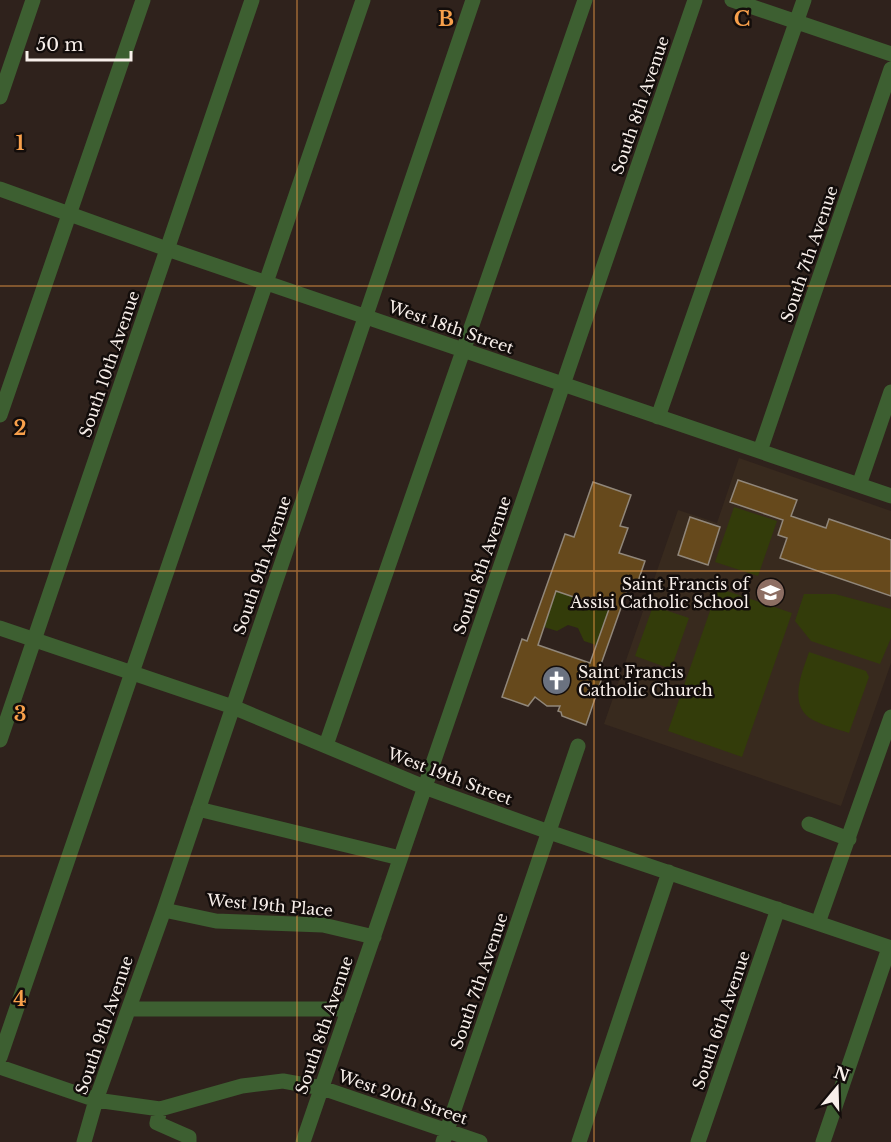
<svg xmlns="http://www.w3.org/2000/svg" width="891" height="1142" font-family="'Libre Baskerville',serif">
	<rect width="100%" height="100%" fill="#2f221c"/>
	<!-- education -->
	<path fill="#382a1e" d="M 739,458 L 891,511 L 891,663 L 841,806 L 604,724 L 678,510 L 717,523 Z"/>
	<!-- green -->
	<path fill="#333c0a" d="M 734,507 L 777,521 L 758,576 L 715,562 Z
		M 718,588 L 792,613 L 742,757 L 668,731 Z
		M 556,591 L 609,609 L 596,645 L 584,641 L 578,628 L 568,625 L 557,631 L 544,627 Z
		M 804,594 L 835,594 L 891,609 L 891,638 L 880,664 L 811,641 L 795,621 Z
		M 653,606 L 689,618 L 671,669 L 635,656 Z
		M 809,652 L 866,671 L 869,677 L 849,733 C 838,729 824,726 813,720 C 787,706 802,673 809,652 Z"/>
	<!-- building -->
	<path fill="#66491c" stroke="#91877a" stroke-width="1.5" fill-rule="evenodd" d="M 738,480 L 797,500 L 791,516 L 826,528 L 829,519 L 891,540 L 891,596 L 780,558 L 787,538 L 778,535 L 783,520 L 730,502 Z
		M 593,482 L 631,495 L 620,526 L 628,528 L 619,553 L 645,561 L 635,590 L 628,588 L 600,667 L 605,669 L 586,725 L 562,716 L 561,712 L 558,711 L 560,706 L 547,706 L 535,697 L 528,706 L 502,697 L 522,639 L 527,641 L 565,534 L 574,537 ZM 556,591 L 609,609 L 590,663 L 538,645 Z
		M 690,517 L 720,527 L 708,565 L 678,555 Z"/>
	<g fill="none" stroke-linecap="round" stroke-linejoin="round">
		<!-- minor -->
		<path stroke="#3d5f31" stroke-width="15" d="M 732,0 L 891,54
			M 0,97 L 33,0
			M 0,189 L 167,249 L 891,496
			M 0,415 L 143,0
			M 658,417 L 804,0
			M 760,451 L 891,69
			M 859,485 L 891,392
			M 0,628 L 233,707 L 424,787 L 549,832 L 891,948
			M 0,740 L 252,0
			M 326,745 L 585,0
			M 198,809 L 400,858
			M 809,824 L 849,839
			M 164,910 L 216,921 L 323,925 L 374,937
			M 818,923 L 891,717
			M 129,1009 L 349,1009
			M 0,1057 L 363,0
			M 0,1067 L 96,1100 L 160,1109 L 242,1086 L 283,1081 L 322,1088 L 480,1142
			M 160,1109 L 157,1123 L 189,1137 L 189,1142
			M 84,1142 L 96,1100 L 164,910 L 473,0
			M 303,1142 L 695,0
			M 443,1142 L 578,746
			M 579,1142 L 669,872
			M 698,1142 L 778,909
			M 823,1142 L 889,948"/>
	</g>
	<!-- grid -->
	<path fill="none" stroke="#f8a04b" stroke-width="1.5" stroke-opacity="0.55" d="M 297,0 L 297,1142M 594,0 L 594,1142M 0,286 L 891,286M 0,571 L 891,571M 0,856 L 891,856"/>
	<!-- icons -->
	<defs>
		<symbol id="school-disc" viewBox="-11 -11 22 22"><circle r="9.5" fill="#8d6e63" stroke="#130d0b"/><path d="M0-5L7-2L0 1L-7-2ZM-4 1L0 2.5L4 1V4Q0 6-4 4Z" fill="#fff"/></symbol>
		<symbol id="church-disc" viewBox="-11 -11 22 22"><circle r="9.5" fill="#6b7280" stroke="#130d0b"/><path d="M-1.2-6h2.4v3.5h3.3v2.4h-3.3V6h-2.4V-.1h-3.3v-2.4h3.3Z" fill="#fff"/></symbol>
	</defs>
	<g fill-rule="evenodd">
		<use href="#school-disc" x="754" y="576" width="33" height="33"/>
		<use href="#church-disc" x="540" y="664" width="33" height="33"/>
	</g>
	<g text-anchor="middle" dominant-baseline="central" stroke-width="5" stroke-linejoin="round" paint-order="stroke">
		<!-- street labels -->
		<g font-size="16" fill="#f8efea" stroke="#130d0b">
			<text transform="translate(640 105) rotate(-71)">South 8th Avenue</text>
			<text transform="translate(809 254) rotate(-71)">South 7th Avenue</text>
			<text transform="translate(451 327) rotate(19)">West 18th Street</text>
			<text transform="translate(109 364) rotate(-71)">South 10th Avenue</text>
			<text transform="translate(262 565) rotate(-71)">South 9th Avenue</text>
			<text transform="translate(482 565) rotate(-71)">South 8th Avenue</text>
			<text transform="translate(450 776) rotate(21)">West 19th Street</text>
			<text transform="translate(270 905) rotate(5)">West 19th Place</text>
			<text transform="translate(479 981) rotate(-71)">South 7th Avenue</text>
			<text transform="translate(721 1020) rotate(-71)">South 6th Avenue</text>
			<text transform="translate(104 1025) rotate(-71)">South 9th Avenue</text>
			<text transform="translate(324 1025) rotate(-71)">South 8th Avenue</text>
			<text transform="translate(403 1097) rotate(19)">West 20th Street</text>
		</g>
		<!-- poi labels -->
		<g font-size="16" fill="#f8efea" stroke="#130d0b" text-anchor="end">
			<text x="749" y="584">Saint Francis of<tspan x="749" dy="18">Assisi Catholic School</tspan></text>
			<text x="578" y="672" text-anchor="start">Saint Francis<tspan x="578" dy="18">Catholic Church</tspan></text>
		</g>
	</g>
	<g font-size="20" text-anchor="middle" font-weight="bold" fill="#f8a04b" stroke="#130d0b" stroke-width="5" stroke-linejoin="round" paint-order="stroke">
		<text x="446" y="26">B</text>
		<text x="742" y="26">C</text>
		<text x="20" y="150">1</text>
		<text x="20" y="435">2</text>
		<text x="20" y="721">3</text>
		<text x="20" y="1006">4</text>
	</g>
	<!-- north arrow -->
	<g transform="translate(837 1088) rotate(19)" stroke="#130d0b" stroke-width="4.5" paint-order="stroke">
	<path d="M0-4.5L10 22L0 15L-10 22Z" fill="#f8efea"/>
	<text y="-9" font-size="16" font-weight="bold" text-anchor="middle" fill="#f8efea">N</text>
	</g>
	<!-- scale -->
	<path d="M27 51v9h104v-9" fill="none" stroke="#f8efea" stroke-width="3"/>
	<text x="36" y="51" font-size="18" fill="#f8efea" stroke="#130d0b" stroke-width="4.5" paint-order="stroke">50 m</text>
</svg>
